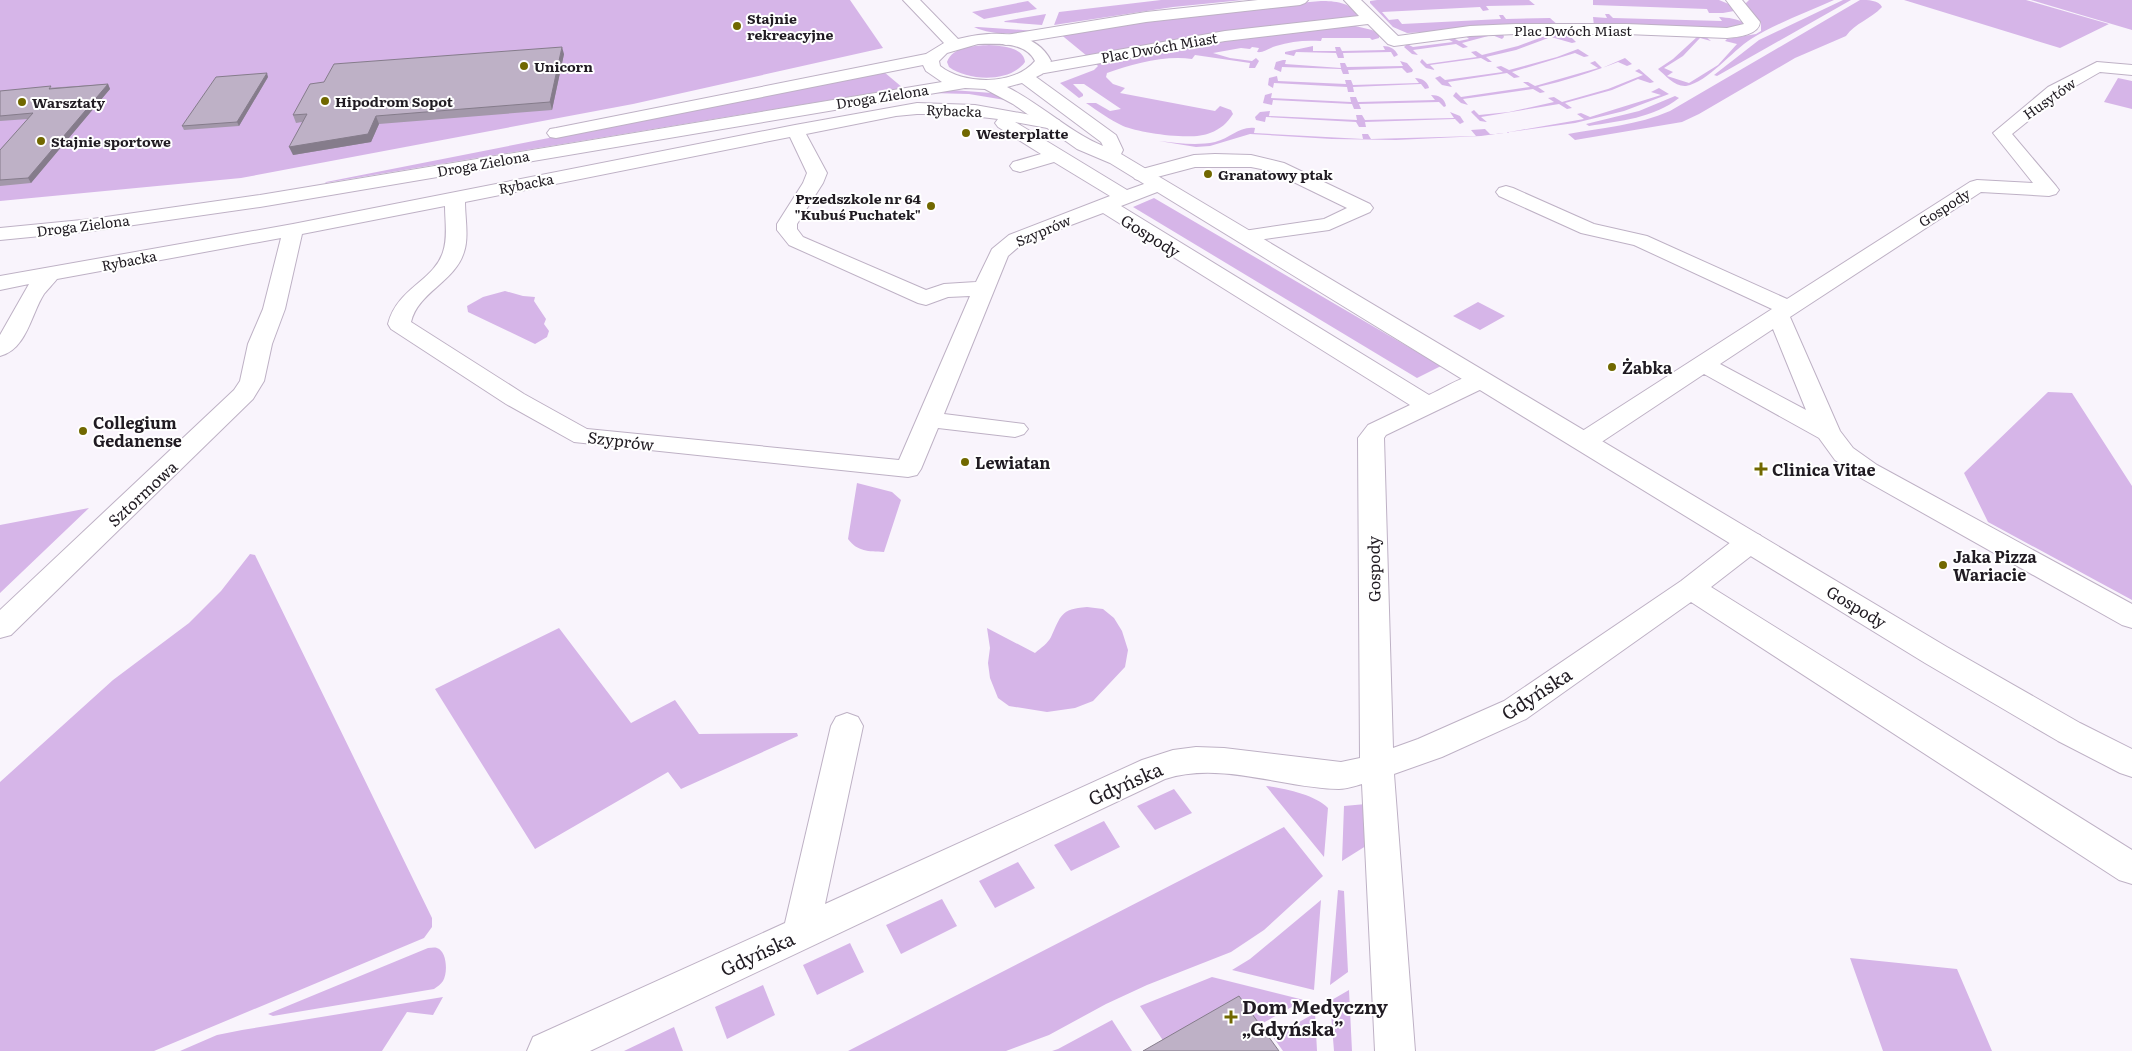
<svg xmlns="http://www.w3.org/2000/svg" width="2132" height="1051" font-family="Literata,serif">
	<rect width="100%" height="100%" fill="#f9f4fc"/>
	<!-- green -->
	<path fill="#d6b5e8" d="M 0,0 L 850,0 L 883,48 L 633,104 L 241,178 L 0,201 Z
		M 1161,0 L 1243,0 L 1173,7 L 1054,25 L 1059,12 Z
		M 1377,0 L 1529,0 L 1535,5 L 1486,6 L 1489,10 L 1483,11 L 1480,7 L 1382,12 L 1389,20 L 1398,19 L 1402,24 L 1501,19 L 1499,15 L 1503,15 L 1506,19 L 1550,18 L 1559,26 L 1407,33 L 1393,27 L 1370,3 L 1370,1 Z
		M 1593,0 L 1719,0 L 1731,5 L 1734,11 L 1723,13 L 1709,13 L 1707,9 L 1593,5 Z
		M 1749,0 L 1834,0 C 1807,12 1777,23 1751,39 C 1732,51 1708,82 1686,86 C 1675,87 1665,75 1658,69 L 1673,59 L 1698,36 L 1706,37 L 1711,41 L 1700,38 L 1683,56 L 1664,68 L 1673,72 L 1667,76 L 1689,83 L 1718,65 L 1737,44 L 1725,41 L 1727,39 L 1756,34 L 1761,31 L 1761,23 L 1745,4 Z
		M 1843,0 L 1851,0 L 1717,76 L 1714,75 L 1759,40 Z
		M 1860,0 C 1868,0 1879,0 1882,7 C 1871,19 1855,23 1846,36 L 1795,58 L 1699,114 L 1682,122 L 1575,140 L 1568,134 C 1602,128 1638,125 1670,111 Z
		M 1904,0 L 2026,0 L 2109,24 L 2060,48 Z
		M 2031,0 L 2132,0 L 2132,30 L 2041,3 Z
		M 1028,1 L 1037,9 L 984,19 L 972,12 Z
		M 1321,1 C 1334,1 1351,2 1357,15 L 1356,17 L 1087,56 L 1059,33 L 1252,7 Z
		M 1046,14 L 1042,25 L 1004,22 L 1005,21 Z
		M 1605,14 L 1609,14 L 1613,18 L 1722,21 L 1719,17 C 1728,18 1738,18 1745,24 L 1738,29 L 1594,26 L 1593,17 L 1607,18 Z
		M 1351,25 L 1372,30 L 1379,34 L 1379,38 L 1372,40 L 1370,38 L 1322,38 L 1321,41 C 1306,40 1291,41 1276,46 C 1269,48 1264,53 1257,52 L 1259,48 L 1252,47 L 1250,49 L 1241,48 L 1213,53 L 1230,58 L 1252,61 L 1256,58 L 1259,61 L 1255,68 L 1249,68 L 1250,63 L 1195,55 L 1192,59 C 1165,55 1132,64 1107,73 L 1106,77 L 1113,84 L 1125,88 L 1120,93 L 1215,111 L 1220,106 L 1231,110 L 1233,114 C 1227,123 1221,129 1210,133 C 1193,141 1140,133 1123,126 C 1110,120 1098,111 1086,103 L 1096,103 L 1110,111 L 1121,109 L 1084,84 L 1073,84 L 1083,94 L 1083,96 L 1079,98 L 1060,83 L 1094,70 L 1098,66 L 1094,62 L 1178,46 Z
		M 974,27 L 978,27 L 1037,31 C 1017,34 993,36 974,27 Z
		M 1565,31 L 1576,42 L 1572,43 L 1551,37 L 1516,50 L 1486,57 L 1492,62 L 1488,62 L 1481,58 L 1430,65 L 1435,70 L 1426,68 L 1420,62 L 1422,59 L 1427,64 L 1477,57 L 1471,52 L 1476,51 L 1482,55 L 1518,46 L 1545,36 L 1537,33 Z
		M 1503,34 L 1504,37 L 1502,39 L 1492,35 L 1462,43 L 1468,47 L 1463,48 L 1456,44 L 1413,50 L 1418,55 L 1412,54 L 1404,47 L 1407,44 L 1413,47 L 1453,42 L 1446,38 L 1451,37 L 1459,41 L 1469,39 L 1464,35 Z
		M 989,45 C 1001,46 1024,47 1025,62 C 1010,83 968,81 949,67 L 947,62 C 953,46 974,46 989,45 Z
		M 1313,46 L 1313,51 L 1336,51 L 1335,47 L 1340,47 L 1342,51 L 1385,50 L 1383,46 C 1390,46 1395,49 1398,55 L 1394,57 L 1391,52 L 1343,53 L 1344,58 L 1338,58 L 1336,53 L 1296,52 L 1294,56 L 1285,54 L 1285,52 Z
		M 1578,49 L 1589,56 L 1584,57 L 1575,53 L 1512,72 L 1520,77 L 1514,78 L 1507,73 L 1448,82 L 1452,87 L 1442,85 L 1435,78 L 1440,76 L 1445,80 L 1503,72 L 1496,67 L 1501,66 L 1509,70 L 1557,57 Z
		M 1625,58 L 1632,64 L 1627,66 L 1618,62 C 1592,72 1565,81 1538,87 L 1545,92 L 1540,93 L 1533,89 L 1463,99 L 1468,105 L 1461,103 L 1453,96 L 1456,92 L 1461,97 L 1530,87 L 1523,82 L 1528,82 L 1535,86 L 1598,68 L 1590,63 L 1595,61 L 1602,68 Z
		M 1283,60 L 1286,60 L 1285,64 L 1341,68 L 1340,63 L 1345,63 L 1347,67 L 1403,66 L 1400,61 L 1407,63 L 1413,70 L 1412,72 L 1407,73 L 1402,68 L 1348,70 L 1349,74 L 1343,74 L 1341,69 L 1282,67 L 1281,72 L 1274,69 L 1276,62 Z
		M 1639,69 L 1654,82 L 1650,83 L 1638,79 L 1612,90 L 1565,103 L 1572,108 L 1567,109 L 1559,104 L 1481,117 L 1487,122 L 1480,121 L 1471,112 L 1474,110 L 1479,115 L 1509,112 L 1554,102 L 1548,98 L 1554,97 L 1562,102 L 1608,89 L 1643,75 L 1635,71 Z
		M 884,72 L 903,88 L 325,183 L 326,182 Z
		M 1277,76 L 1278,81 L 1346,84 L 1345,80 L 1351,80 L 1353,85 L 1419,83 L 1415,78 C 1422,78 1428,82 1429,88 L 1425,89 L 1421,84 L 1353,87 L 1354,92 L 1348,92 L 1347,87 L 1274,83 L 1273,88 L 1268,85 L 1269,78 Z
		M 2118,78 L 2132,81 L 2132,109 L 2104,102 Z
		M 1659,88 L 1669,94 L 1624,111 L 1575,123 L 1481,136 L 1396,140 L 1332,139 L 1250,134 L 1210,146 L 1196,147 L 1159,141 C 1178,143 1196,146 1215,142 C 1231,138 1239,126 1255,128 L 1254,133 L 1363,139 L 1362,134 L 1368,134 L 1371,139 L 1476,136 L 1471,130 L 1485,129 L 1490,134 L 1498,134 L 1584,119 L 1577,114 L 1581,113 L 1590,117 L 1661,95 L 1651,92 Z
		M 952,90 L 992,93 L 1005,100 L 969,94 L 930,93 Z
		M 1272,93 L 1271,98 L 1351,102 L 1350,97 L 1356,97 L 1358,102 L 1435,100 L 1431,95 C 1438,95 1445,98 1446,106 L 1444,107 L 1439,102 L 1359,104 L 1361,109 L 1354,109 L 1352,104 L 1273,100 L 1272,105 L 1263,103 L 1265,95 Z
		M 1675,96 L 1679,98 C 1654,118 1620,121 1589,126 L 1586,124 L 1639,111 Z
		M 1270,111 L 1269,116 L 1357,120 L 1356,115 L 1362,115 L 1365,120 L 1454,118 L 1450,112 L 1460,116 L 1464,122 L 1460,124 L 1455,119 L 1365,122 L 1366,127 L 1359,127 L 1356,122 L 1266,117 L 1265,122 L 1256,120 L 1255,117 L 1260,112 Z
		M 1154,198 L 1441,366 L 1417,378 L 1133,207 Z
		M 505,291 L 523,296 L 535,297 L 534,301 L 546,319 L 544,324 L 549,331 L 547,337 L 535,344 L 468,312 L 467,306 L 483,297 Z
		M 1478,302 L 1505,316 L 1480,330 L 1453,316 Z
		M 2048,392 L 2072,393 L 2132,486 L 2132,600 L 1988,522 L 1964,473 Z
		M 857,483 L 892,492 L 901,500 L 884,552 C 868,551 858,552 848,539 Z
		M 89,508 L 0,593 L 0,525 Z
		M 250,554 L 255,555 L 432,918 L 432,927 L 424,938 L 154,1051 L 0,1051 L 0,782 L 113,680 L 189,623 L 221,591 Z
		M 1087,607 L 1103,609 L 1114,618 L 1122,631 L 1128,650 L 1125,667 L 1093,701 L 1075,708 L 1047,712 L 1009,706 L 998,698 L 990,678 L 988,663 L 990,648 L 987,628 L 1035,653 C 1041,648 1048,643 1051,637 C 1061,616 1060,609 1087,607 Z
		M 559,628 L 631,723 L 675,700 L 699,734 L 797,733 L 798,736 L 681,789 L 668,772 L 535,849 L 435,689 Z
		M 1266,786 C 1284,788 1316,795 1328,808 L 1324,857 Z
		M 1174,789 L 1192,813 L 1155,830 L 1137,806 Z
		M 1366,804 L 1369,844 L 1342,861 L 1344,806 Z
		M 1104,821 L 1120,847 L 1071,871 L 1054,845 Z
		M 1284,827 L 1323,876 L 1264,930 L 1231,952 L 1147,985 L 1106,1004 L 1049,1035 L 1006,1051 L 848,1051 Z
		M 1018,862 L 1035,888 L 995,908 L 979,881 Z
		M 1338,890 L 1344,891 L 1348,972 L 1330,985 Z
		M 942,899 L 957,926 L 901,954 L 886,925 Z
		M 1321,900 L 1314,990 L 1232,970 L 1250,959 Z
		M 850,943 L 864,972 L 817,995 L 803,965 Z
		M 428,948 C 431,948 434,947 437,948 C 447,951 448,973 443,981 C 441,984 437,987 434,989 L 273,1016 L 268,1014 Z
		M 1850,958 L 1957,969 L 1992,1051 L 1883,1051 Z
		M 1212,977 L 1304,1000 L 1254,1028 L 1166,1045 L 1140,1006 Z
		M 763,985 L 775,1015 L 727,1039 L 715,1007 Z
		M 1349,990 L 1352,1051 L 1334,1051 L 1330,1001 Z
		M 443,997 L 433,1015 L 407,1012 L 382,1051 L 180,1051 L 217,1035 L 242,1030 Z
		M 1315,1013 L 1317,1051 L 1283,1051 L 1273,1037 Z
		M 1112,1020 L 1132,1051 L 1052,1051 L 1058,1049 Z
		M 674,1027 L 683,1051 L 624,1051 Z"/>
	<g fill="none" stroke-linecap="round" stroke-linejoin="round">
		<defs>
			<path id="minor" d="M 1258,0 L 1308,0 L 1305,3 L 1300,5 L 1146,22 L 1006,45 L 1000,43 L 998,40 L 1000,37 L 1006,35 L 1146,12 Z
				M 1344,0 L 1361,0 L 1398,36 L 1470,26 L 1516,24 L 1626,24 L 1727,28 L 1744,24 L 1726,0 L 1742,0 L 1760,22 C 1759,35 1738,37 1727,38 L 1626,34 L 1516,34 L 1470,36 L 1394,46 L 1388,44 L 1368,24 L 1225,41 L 1039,74 L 1033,73 L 1031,69 L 1033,65 L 1039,64 L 1225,31 L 1359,16 Z
				M 2097,62 L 2132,65 L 2132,75 L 2100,72 L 2060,95 L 2012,134 L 2056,186 L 2059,190 L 2056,194 L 2049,196 L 1981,192 L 1790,317 L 1840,431 L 1853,448 L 1877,465 L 2132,604 L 2132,628 L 2122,625 L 1859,477 L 1835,460 L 1819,438 L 1704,374 L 1594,447 L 1585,449 L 1576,447 L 1572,441 L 1576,435 L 1772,309 L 1634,245 L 1581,233 L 1499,196 L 1496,192 L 1499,188 L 1506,186 L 1513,188 L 1594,224 L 1647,236 L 1787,299 L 1970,182 L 1977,180 L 2033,183 L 1993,133 L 2048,87 ZM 1773,329 L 1806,410 L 1720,364 Z
				M 917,103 L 975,105 L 1059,120 L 1062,124 L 1059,128 L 1053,129 L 1015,122 L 1127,190 L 1158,179 L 1165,181 L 1168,185 L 1165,189 L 1121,206 L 1429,395 C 1447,387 1470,370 1490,375 L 1493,380 L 1490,385 L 1386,435 L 1384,438 L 1393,748 L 1418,739 L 1504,701 L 1681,581 L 1740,535 L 1750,533 L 1760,535 L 1764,542 L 1760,549 L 1711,587 L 2132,850 L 2132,884 L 2119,880 L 1691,602 L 1526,719 L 1442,757 L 1394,774 L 1415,1051 L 1375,1051 L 1362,784 C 1355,786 1346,789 1339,789 C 1282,788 1221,761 1165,779 L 590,1051 L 527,1051 L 533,1037 L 785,923 L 831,726 L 836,717 L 847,713 L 858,717 L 863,726 L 825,904 L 1142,760 L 1173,750 L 1196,747 L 1224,748 L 1341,762 L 1360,758 L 1358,438 L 1368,425 L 1410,405 L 1103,213 L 1023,243 L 1008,256 L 944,414 L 1024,424 L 1028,429 L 1024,434 L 1015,437 L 938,428 L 921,469 L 917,475 L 908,477 L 574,442 L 506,404 L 391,329 L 388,324 C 397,288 434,281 443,252 C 448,238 445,221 445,206 L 302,234 L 285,309 L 272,344 L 264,381 L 253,399 L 11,635 L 0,638 L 0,610 L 234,390 L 240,381 L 248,344 L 263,309 L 281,238 L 57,279 C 53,284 48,289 44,294 C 31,314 27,349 0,356 L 0,335 L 29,284 L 0,290 L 0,276 L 293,224 L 795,125 ZM 917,114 L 956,114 L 998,119 L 995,123 L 998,127 L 1041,154 L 1013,162 L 1010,166 L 1013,170 L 1020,172 L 1054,162 L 1110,196 L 1009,235 L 992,249 L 976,282 L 944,284 L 926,290 L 803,237 L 797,229 L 797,224 L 823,183 L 827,173 L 806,134 L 896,116 ZM 790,137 L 807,173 L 803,183 L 777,224 L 777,230 L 789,245 L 918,303 L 926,305 L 948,297 L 970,296 L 899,460 L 587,429 L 524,394 L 411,322 C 418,292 455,282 464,252 C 469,237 465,218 465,202 Z
				M 1215,154 L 1251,155 L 1284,163 L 1370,204 L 1373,208 L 1370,212 L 1329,230 L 1244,242 L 1237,240 L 1234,236 L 1237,232 L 1324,219 L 1347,208 L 1271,171 L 1251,167 L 1195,167 L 1142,181 L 1135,179 L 1132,175 L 1135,171 L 1194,155 Z"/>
			<path id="tertiary" d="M 903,0 L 920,0 L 958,39 C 989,31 1035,28 1051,61 L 1042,74 L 1036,77 L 1116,135 L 1123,150 L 1121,154 L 1947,647 L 2080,723 L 2132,749 L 2132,777 L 2120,773 L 2058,741 L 1925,663 L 1110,163 L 1077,149 L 1013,104 L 985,89 L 965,88 L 260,207 L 92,231 L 0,240 L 0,228 L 92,219 L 260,195 L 942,82 L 926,71 L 923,65 L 556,138 L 550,137 L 547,133 L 550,129 L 556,128 L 926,54 L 944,43 ZM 978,44 C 997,44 1025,41 1035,61 C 1014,86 964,85 940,66 L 939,61 L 947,53 ZM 1022,83 L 1101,142 L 1103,146 C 1069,132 1041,104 1007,87 Z"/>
		</defs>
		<!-- minor casing -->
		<use href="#minor" stroke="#beb1c5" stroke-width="2"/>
		<!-- tertiary casing -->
		<use href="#tertiary" stroke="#beb1c5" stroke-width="2"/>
		<!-- minor -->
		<use href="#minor" fill="#fff" fill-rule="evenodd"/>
		<!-- tertiary -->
		<use href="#tertiary" fill="#fff" fill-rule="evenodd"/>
	</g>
	<!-- wall -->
	<path fill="#a398aa" d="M 564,54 L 552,110 L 379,124 L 371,142 L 293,155 L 302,122 L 296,123 L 293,115 L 324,82 Z
		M 268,77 L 239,126 L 184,130 L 182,126 Z
		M 108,84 L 110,89 L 31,183 L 0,186 L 0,150 L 28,119 L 0,121 L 0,91 Z"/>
	<!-- shaded-wall -->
	<path fill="#857c8b" d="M 562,47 L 564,54 L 552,110 L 550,102 Z
		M 267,73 L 268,77 L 239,126 L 237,122 Z
		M 108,84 L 110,89 L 31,183 L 28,178 Z
		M 376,116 L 379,124 L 371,142 L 293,155 L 289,147 Z"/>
	<!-- building -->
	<path fill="#beb1c6" stroke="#857c8b" d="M 562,47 L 550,102 L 376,116 L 368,134 L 289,147 L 307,114 L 293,115 L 310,84 L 324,82 L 334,64 Z
		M 267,73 L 237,122 L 182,126 L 216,77 Z
		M 108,84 L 28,178 L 0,180 L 0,150 L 33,113 L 0,116 L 0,91 L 51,86 L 49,89 Z
		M 1239,996 L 1279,1051 L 1143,1051 Z"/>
	<!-- markers -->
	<g fill="#716800" stroke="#fff" stroke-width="2">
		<circle cx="737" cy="26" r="5"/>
		<circle cx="524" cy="66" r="5"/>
		<circle cx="325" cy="101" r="5"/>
		<circle cx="22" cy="102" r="5"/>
		<circle cx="966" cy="133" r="5"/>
		<circle cx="41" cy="141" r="5"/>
		<circle cx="1208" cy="174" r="5"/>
		<circle cx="931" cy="206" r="5"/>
		<circle cx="1612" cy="367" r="5"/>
		<circle cx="83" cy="431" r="5"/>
		<circle cx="965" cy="462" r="5"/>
		<path d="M1758.5 461.5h5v5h5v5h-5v5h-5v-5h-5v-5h5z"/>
		<circle cx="1943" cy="565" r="5"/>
		<path d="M1228.5 1009.5h5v5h5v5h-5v5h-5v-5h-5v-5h5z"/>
	</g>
	<g text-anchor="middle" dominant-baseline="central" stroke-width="4" stroke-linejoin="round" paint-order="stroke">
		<!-- far-poi labels -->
		<g font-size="14" font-weight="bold" fill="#201b22" stroke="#fff" text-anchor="start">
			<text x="747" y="18">Stajnie<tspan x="747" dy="16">rekreacyjne</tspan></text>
			<text x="534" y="66">Unicorn</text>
			<text x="335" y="101">Hipodrom Sopot</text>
			<text x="32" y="102">Warsztaty</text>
			<text x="976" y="133">Westerplatte</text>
			<text x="51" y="141">Stajnie sportowe</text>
			<text x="1218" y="174">Granatowy ptak</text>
			<text x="921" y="198" text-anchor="end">Przedszkole nr 64<tspan x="921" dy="16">"Kubuś Puchatek"</tspan></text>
		</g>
		<!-- far-street labels -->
		<g font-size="14" fill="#201b22" stroke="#fff">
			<text x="1573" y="30">Plac Dwóch Miast</text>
			<text transform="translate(1159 47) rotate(-10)">Plac Dwóch Miast</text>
			<text transform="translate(882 96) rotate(-9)">Droga Zielona</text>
			<text transform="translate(2049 98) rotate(-35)">Husytów</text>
			<text transform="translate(954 110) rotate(2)">Rybacka</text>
			<text transform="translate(483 163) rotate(-10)">Droga Zielona</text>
			<text transform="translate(526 183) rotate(-11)">Rybacka</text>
			<text transform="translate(1944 207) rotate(-33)">Gospody</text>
			<text transform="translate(83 225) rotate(-7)">Droga Zielona</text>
			<text transform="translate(1043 230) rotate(-23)">Szyprów</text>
			<text transform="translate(129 260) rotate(-11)">Rybacka</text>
		</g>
		<!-- street labels -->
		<g font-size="16" fill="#201b22" stroke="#fff">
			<text transform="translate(1151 235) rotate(32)">Gospody</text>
			<text transform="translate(621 440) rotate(7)">Szyprów</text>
			<text transform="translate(142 493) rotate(-43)">Sztormowa</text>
			<text transform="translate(1373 569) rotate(-91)">Gospody</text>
			<text transform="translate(1857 606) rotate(31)">Gospody</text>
		</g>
		<!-- poi labels -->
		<g font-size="16" font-weight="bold" fill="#201b22" stroke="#fff" text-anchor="start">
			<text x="1622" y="367">Żabka</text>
			<text x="93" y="422">Collegium<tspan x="93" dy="18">Gedanense</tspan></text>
			<text x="975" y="462">Lewiatan</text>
			<text x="1772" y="469">Clinica Vitae</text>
			<text x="1953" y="556">Jaka Pizza<tspan x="1953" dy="18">Wariacie</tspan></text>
		</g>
		<!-- near-street labels -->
		<g font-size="19" fill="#201b22" stroke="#fff">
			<text transform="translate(1536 693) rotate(-33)">Gdyńska</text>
			<text transform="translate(1125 783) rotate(-24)">Gdyńska</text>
			<text transform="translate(757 953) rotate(-25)">Gdyńska</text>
		</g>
		<!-- near-poi labels -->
		<g font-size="19" font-weight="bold" fill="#201b22" stroke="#fff" text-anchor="start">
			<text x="1242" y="1006">Dom Medyczny<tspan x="1242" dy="22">„Gdyńska”</tspan></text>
		</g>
	</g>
</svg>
